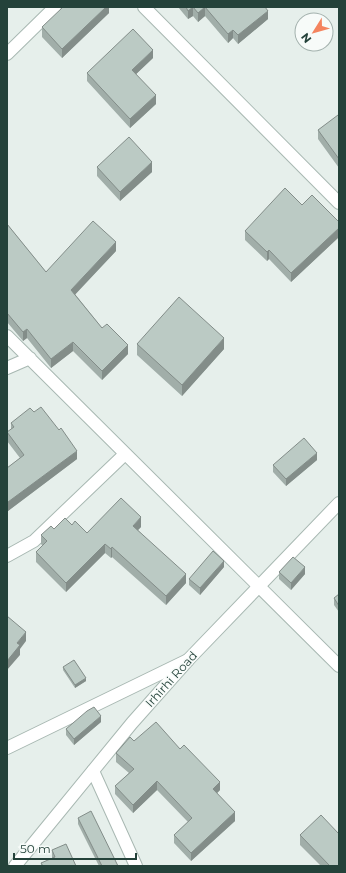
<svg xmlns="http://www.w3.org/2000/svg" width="346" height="873" font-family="Montserrat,sans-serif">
	<rect width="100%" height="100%" fill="#e6efeb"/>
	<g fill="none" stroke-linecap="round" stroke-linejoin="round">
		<defs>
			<path id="minor" d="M 144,7 L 339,203
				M 7,54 L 55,7
				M 7,336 L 339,666
				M 7,368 L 30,358
				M 7,556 L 34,541 L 125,454
				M 7,748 L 188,660
				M 93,771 L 136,866"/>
			<path id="tertiary" d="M 15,866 L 132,723 L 188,660 L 339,503"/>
		</defs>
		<!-- minor casing -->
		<use href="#minor" stroke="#a8b8b2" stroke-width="14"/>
		<!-- tertiary casing -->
		<use href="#tertiary" stroke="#a8b8b2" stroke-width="14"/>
		<!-- minor -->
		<use href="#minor" stroke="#fff" stroke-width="12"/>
		<!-- tertiary -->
		<use href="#tertiary" stroke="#fff" stroke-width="12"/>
	</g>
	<!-- wall -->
	<path fill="#a1aea9" d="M 109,7 L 109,13 L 62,58 L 42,37 L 42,27 Z
		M 178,7 L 265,7 L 268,19 L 238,44 L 233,38 L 228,43 L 205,16 L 198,22 L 193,16 L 188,19 Z
		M 153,58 L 136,74 L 156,104 L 130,128 L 87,81 L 87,73 Z
		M 339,116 L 339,168 L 318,139 L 318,130 Z
		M 97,167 L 152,172 L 120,201 L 97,176 Z
		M 302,205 L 339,222 L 339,237 L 291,282 L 269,259 L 267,261 L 245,240 L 245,231 Z
		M 7,224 L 46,272 L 116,251 L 75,294 L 102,328 L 128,354 L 102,380 L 73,351 L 51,368 L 27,338 L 23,341 L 7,322 Z
		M 137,344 L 224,349 L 182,396 L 137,355 Z
		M 34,412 L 77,459 L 8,511 L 7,510 L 7,468 L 20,458 L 7,441 L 7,432 L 11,430 L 11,423 Z
		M 317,460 L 286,486 L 273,472 L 273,465 Z
		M 72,525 L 87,533 L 141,527 L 138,530 L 186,583 L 166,605 L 112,557 L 111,558 L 105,553 L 66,592 L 36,562 L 36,552 L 43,546 L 41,544 L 41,535 L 54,529 Z
		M 224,567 L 200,595 L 189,585 L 189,579 Z
		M 279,572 L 305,574 L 291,590 L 279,579 Z
		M 339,594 L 339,612 L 334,605 L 334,598 Z
		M 63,667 L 86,681 L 75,688 L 63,670 Z
		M 101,722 L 74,745 L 66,735 L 66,729 Z
		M 134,741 L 180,749 L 220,790 L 217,793 L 235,821 L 191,861 L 174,843 L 174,835 L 188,822 L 157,790 L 133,813 L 115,794 L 115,786 L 129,773 L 116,762 L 116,753 Z
		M 78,818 L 118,866 L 99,866 L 78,824 Z
		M 300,835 L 339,866 L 321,866 L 300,845 Z
		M 52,850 L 76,866 L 41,866 L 41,863 L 52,859 Z"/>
	<!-- shaded-wall -->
	<path fill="#838d89" d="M 106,7 L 109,7 L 109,13 L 62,58 L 62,49 Z
		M 193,7 L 193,16 L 188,19 L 188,11 Z
		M 205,7 L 205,16 L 198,22 L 198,13 Z
		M 268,11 L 268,19 L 238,44 L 238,35 Z
		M 233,30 L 233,38 L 228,43 L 228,34 Z
		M 153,50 L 153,58 L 132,78 L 132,70 Z
		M 156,95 L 156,104 L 130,128 L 130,119 Z
		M 152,162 L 152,172 L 120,201 L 120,192 Z
		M 339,228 L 339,237 L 291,282 L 291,273 Z
		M 116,242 L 116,251 L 71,299 L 71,290 Z
		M 269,250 L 269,259 L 267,261 L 267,252 Z
		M 27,329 L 27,338 L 23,341 L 23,332 Z
		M 224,338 L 224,349 L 182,396 L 182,385 Z
		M 73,342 L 73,351 L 51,368 L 51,359 Z
		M 128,345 L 128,354 L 102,380 L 102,371 Z
		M 77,451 L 77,459 L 8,511 L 8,502 Z
		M 317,453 L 317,460 L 286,486 L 286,479 Z
		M 141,517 L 141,527 L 133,535 L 133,526 Z
		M 105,544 L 105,553 L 66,592 L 66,583 Z
		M 112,547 L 112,557 L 111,558 L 111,549 Z
		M 224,561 L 224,567 L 200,595 L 200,588 Z
		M 305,567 L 305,574 L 291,590 L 291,583 Z
		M 186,574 L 186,583 L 166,605 L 166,596 Z
		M 26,632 L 26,641 L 20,649 L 20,655 L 7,670 L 7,661 L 17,643 Z
		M 86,678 L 86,681 L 75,688 L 75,685 Z
		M 101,716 L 101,722 L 74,745 L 74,739 Z
		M 157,781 L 157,790 L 133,813 L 133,805 Z
		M 220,782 L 220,790 L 213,797 L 213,789 Z
		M 235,812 L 235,821 L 191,861 L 191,853 Z
		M 8,818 L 8,825 L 7,826 L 7,819 Z"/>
	<!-- building -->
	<path fill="#bbcac4" stroke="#838d89" d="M 63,7 L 106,7 L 62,49 L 42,27 Z
		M 186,7 L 193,7 L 188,11 Z
		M 193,7 L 265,7 L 268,11 L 238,35 L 233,30 L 228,34 L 205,7 L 198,13 Z
		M 133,29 L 153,50 L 132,70 L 156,95 L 130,119 L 87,73 Z
		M 338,115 L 339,116 L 339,159 L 318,130 Z
		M 129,137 L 152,162 L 120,192 L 97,167 Z
		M 285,188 L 302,205 L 312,195 L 339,222 L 339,228 L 291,273 L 269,250 L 267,252 L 245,231 Z
		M 93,221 L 116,242 L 71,290 L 102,328 L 107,324 L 128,345 L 102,371 L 73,342 L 51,359 L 27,329 L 23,332 L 7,313 L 7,224 L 46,272 Z
		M 179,297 L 224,338 L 182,385 L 137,344 Z
		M 41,407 L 59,430 L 61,428 L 77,451 L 8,502 L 7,501 L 7,468 L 24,455 L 7,432 L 14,427 L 11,423 L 30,408 L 34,412 Z
		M 304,438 L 317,453 L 286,479 L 273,465 Z
		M 121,498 L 141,517 L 133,526 L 186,574 L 166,596 L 112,547 L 111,549 L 105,544 L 66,583 L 36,552 L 47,541 L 41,535 L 51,526 L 54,529 L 65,518 L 72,525 L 75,521 L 87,533 Z
		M 213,551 L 224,561 L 200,588 L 189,579 Z
		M 293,557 L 305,567 L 291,583 L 279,572 Z
		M 339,594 L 339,606 L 334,598 Z
		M 7,616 L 26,632 L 17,643 L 20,645 L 7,661 Z
		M 74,660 L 86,678 L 75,685 L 63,667 Z
		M 94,707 L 101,716 L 74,739 L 66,729 L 87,711 Z
		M 156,722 L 180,749 L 184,745 L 220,782 L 213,789 L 235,812 L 191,853 L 174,835 L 192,818 L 157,781 L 133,805 L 115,786 L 134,769 L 116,753 L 130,737 L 134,741 Z
		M 91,811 L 118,866 L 102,866 L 78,818 Z
		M 321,815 L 339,834 L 339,866 L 330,866 L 300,835 Z
		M 66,844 L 76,866 L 43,866 L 41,863 L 55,857 L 52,850 Z"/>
	<g text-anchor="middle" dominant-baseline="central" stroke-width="3" stroke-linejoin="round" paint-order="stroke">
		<!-- street labels -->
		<g font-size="12" fill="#24423a" stroke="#f7fbf9">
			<text transform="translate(171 679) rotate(-48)">Irhirhi Road</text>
		</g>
	</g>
	<!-- border -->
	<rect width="346" height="873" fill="none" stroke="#24423a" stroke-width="16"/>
	<!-- north arrow -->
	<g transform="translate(314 32) rotate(233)"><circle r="19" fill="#f7fbf9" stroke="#a3b1ad"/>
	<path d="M0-3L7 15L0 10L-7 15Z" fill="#f4845f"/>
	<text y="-6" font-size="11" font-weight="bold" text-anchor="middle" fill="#24423a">N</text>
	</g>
	<!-- scale -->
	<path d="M14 853v6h122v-6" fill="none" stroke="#24423a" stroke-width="2"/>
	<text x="20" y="853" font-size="12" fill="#24423a" stroke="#f7fbf9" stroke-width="3" paint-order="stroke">50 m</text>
</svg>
